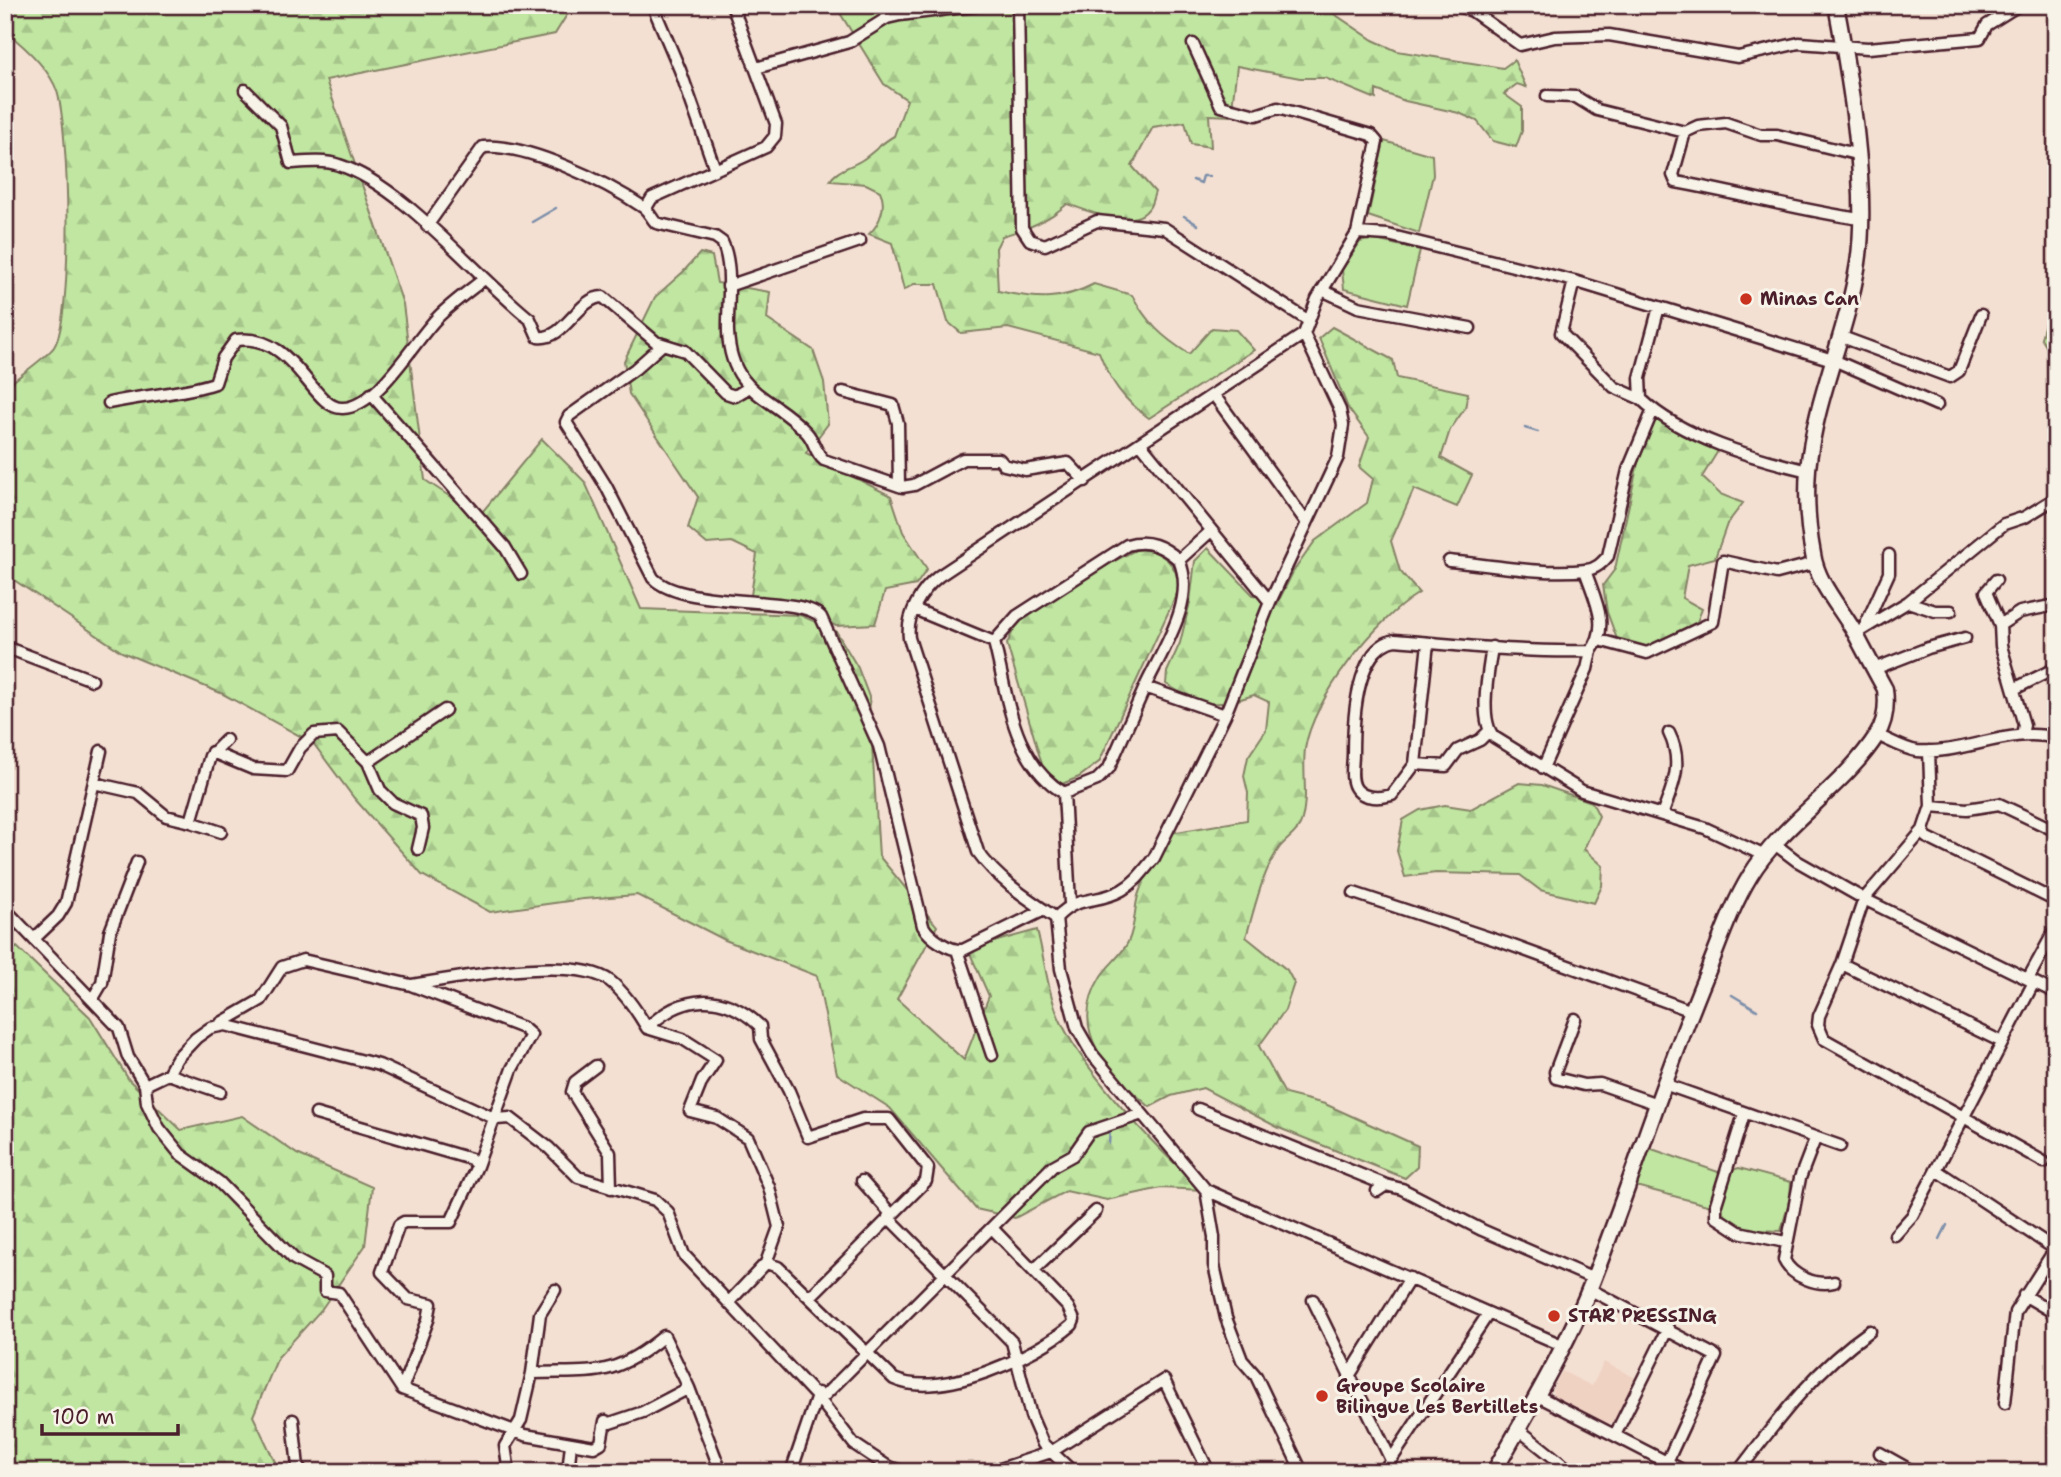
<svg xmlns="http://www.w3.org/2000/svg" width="2061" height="1477" font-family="'Shantell Sans',sans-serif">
	<defs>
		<pattern id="forest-firs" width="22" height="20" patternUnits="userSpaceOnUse" patternTransform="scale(1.75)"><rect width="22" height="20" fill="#c0e6a1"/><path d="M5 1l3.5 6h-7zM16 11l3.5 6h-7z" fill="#a6c58b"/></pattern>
	</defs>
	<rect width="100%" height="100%" fill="#f3e0d2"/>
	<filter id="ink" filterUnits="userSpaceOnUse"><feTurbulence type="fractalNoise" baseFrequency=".0143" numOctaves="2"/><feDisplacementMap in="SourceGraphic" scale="14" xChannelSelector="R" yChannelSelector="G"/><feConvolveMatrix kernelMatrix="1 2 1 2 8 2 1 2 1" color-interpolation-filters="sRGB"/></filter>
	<g filter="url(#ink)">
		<!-- built -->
		<path fill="#f0d2c3" d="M 1604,1362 L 1636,1378 L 1616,1422 L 1608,1424 L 1553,1396 L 1552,1390 L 1562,1371 L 1592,1386 Z"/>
		<!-- grass -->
		<path fill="#c0e6a1" stroke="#858266" stroke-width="2" d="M 1384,141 L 1432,155 L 1433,175 L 1419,233 L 1368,216 Z
			M 1371,239 L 1420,250 L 1407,305 L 1344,289 L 1342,270 L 1360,242 Z
			M 1649,1148 L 1721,1173 L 1739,1168 L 1791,1182 L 1790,1198 L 1781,1231 L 1758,1230 L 1712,1219 L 1711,1206 L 1636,1186 Z"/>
		<!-- forest -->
		<path fill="url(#forest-firs)" stroke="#858266" stroke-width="2" d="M 5,5 L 573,5 L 555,34 L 326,80 L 403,304 L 425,480 L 479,516 L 542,439 L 585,482 L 641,609 L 800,615 L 836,631 L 858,668 L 869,697 L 879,856 L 937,926 L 897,999 L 964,1060 L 989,996 L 968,949 L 1037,930 C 1045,960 1048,997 1062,1024 C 1086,1073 1162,1157 1206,1190 L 1161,1188 L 1107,1200 L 1066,1191 L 1015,1218 L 976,1209 L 890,1108 L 837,1074 L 817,976 L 725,940 L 637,895 L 583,899 L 490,912 L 422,875 L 354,798 L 313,743 L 223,694 L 122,652 L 5,574 L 5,388 C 16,378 48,356 54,347 C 74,316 69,128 57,91 C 49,68 24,46 5,31 Z
			M 835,5 L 1321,5 L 1373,40 L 1397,51 L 1503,68 L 1514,60 L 1526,87 L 1517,84 L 1504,94 L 1522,107 L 1522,131 L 1516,147 L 1493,141 L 1477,121 L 1459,113 L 1405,101 L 1376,90 L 1376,99 L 1325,78 L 1300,78 L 1237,66 L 1231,116 L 1209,115 L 1211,147 L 1191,144 L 1185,122 L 1153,127 L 1132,166 L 1155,192 C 1153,197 1152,204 1149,208 C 1133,232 1087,210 1067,204 C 1048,221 1027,229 1002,236 L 996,248 L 998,291 C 1035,299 1060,302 1094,284 L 1132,295 C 1147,323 1162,337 1189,354 L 1212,328 L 1236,330 L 1254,350 L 1149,418 C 1123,400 1110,381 1099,352 L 1008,328 L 961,333 L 948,322 L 937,284 L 914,284 L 904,290 L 892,243 L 869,234 C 880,224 887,205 880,191 L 866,184 L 830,181 C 836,170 851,167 862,160 C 873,153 881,143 894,136 L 907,100 L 884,84 Z
			M 700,253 L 712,256 L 717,283 L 770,292 L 767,319 L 813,350 L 824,382 L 828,424 L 806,453 L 891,496 L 903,532 L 927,569 L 916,585 L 885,591 L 875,624 L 836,626 L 805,611 L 749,609 L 757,554 L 732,542 L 707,544 L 688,528 L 698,497 L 629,394 L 624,361 L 655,297 L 683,272 Z
			M 2056,281 L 2056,362 L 2041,338 Z
			M 1332,327 L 1393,360 L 1397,378 L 1468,393 L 1465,408 L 1450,430 L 1441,458 L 1472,475 L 1457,507 L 1414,489 L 1391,541 L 1400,571 L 1419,593 C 1376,619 1313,698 1305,749 C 1302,774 1309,798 1301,823 C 1298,833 1286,839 1280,847 C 1262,871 1255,908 1246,937 L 1287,970 L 1294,983 L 1285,1010 L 1259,1046 L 1285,1094 L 1325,1104 L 1418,1146 L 1417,1167 L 1405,1178 L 1279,1128 L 1203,1088 L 1171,1096 L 1150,1107 C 1109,1072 1066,1032 1101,976 C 1109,964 1122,955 1128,942 C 1137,923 1133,906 1140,890 C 1147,871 1161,852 1171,833 L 1247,820 L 1248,793 L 1244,776 L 1248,757 L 1266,730 L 1269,702 L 1254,695 C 1213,708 1204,707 1166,684 L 1167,672 L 1180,643 L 1190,602 L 1195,561 L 1208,548 L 1253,595 L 1277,604 L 1293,572 L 1315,541 L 1367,503 L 1373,479 L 1359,467 L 1369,437 L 1348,408 L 1319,338 Z
			M 1655,418 L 1718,451 L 1702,477 L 1720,494 L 1743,503 L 1727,524 L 1715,558 L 1688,565 L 1682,598 L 1702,609 L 1697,622 L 1643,649 L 1617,639 L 1607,612 L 1603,585 L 1615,569 L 1640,453 Z
			M 1141,547 C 1165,554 1175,562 1180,587 L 1099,762 L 1079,777 L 1062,784 L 1043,768 L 1007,644 L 1016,624 L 1101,568 Z
			M 1519,783 L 1542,785 L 1592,802 L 1599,816 L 1584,849 L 1603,866 L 1602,886 L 1594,903 L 1540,890 L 1520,875 L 1436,873 L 1405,877 L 1397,851 L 1403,820 L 1420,810 L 1445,805 L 1471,809 Z
			M 17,947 L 90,1017 L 129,1080 L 181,1130 L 242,1116 L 297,1154 L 372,1187 L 365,1246 L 321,1310 L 278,1357 L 253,1416 L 280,1472 L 5,1472 L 5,955 Z"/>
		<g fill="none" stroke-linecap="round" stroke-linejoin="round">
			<!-- stream -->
			<path stroke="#7c8eaa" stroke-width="2.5" d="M 1193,180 L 1201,183 L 1203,176 L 1209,176
				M 1184,216 L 1198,225
				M 532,222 L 556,208
				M 1525,428 L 1538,432
				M 1732,995 L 1757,1010
				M 1109,1144 L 1110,1129
				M 1940,1239 L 1947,1225"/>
			<defs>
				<path id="street" d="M 1018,5 L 1022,228 L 1030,240 L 1045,245 L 1097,221 L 1164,228 L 1309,321
					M 1456,5 L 1472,11 L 1520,45 L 1555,37 L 1609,35 L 1738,57 L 1799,43 L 1868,48 L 1980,38 L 1987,25 L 2019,5
					M 654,9 L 680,70 L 715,169
					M 756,68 L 849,42 L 887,18 L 900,15 L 982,5
					M 245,90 L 281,126 L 291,163 C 306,162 325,160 339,165 C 403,185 475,275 530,319 L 538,337 C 565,341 578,297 603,297 L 656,342 L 685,351 L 726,393 L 735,396 L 748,388
					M 1547,96 L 1576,97 L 1597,110 L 1685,132 L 1698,126 L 1726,123 L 1761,135 L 1777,135 L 1856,154
					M 1685,132 L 1673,175 L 1676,182 C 1738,193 1798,210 1860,219
					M 646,208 L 652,198 L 766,147 L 775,136 L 776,124 L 732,5
					M 427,226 L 483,147 C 526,143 606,182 643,207 C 649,211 651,218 656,223 L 715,237 L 722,242 C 734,267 727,305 728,332 C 731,396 774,396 807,433 C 815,442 815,453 824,460 L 902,487 L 914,485 L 963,459 L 999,459 L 1004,465 L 1025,470 L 1068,463 L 1085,481
					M 1357,233 L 1388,235 L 1574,281 L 1738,331 L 1836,361 L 1937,405
					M 1574,281 L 1561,333 L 1614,387 L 1641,399
					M 728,286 L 860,241
					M 1322,290 L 1358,307 L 1470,328
					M 1659,307 L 1640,378 L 1641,399 C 1682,438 1754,458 1808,471
					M 1304,334 L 1340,410 L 1343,425 L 1338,457 L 1270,602 L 1225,715 L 1154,858 C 1144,870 1136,882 1122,890 C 1096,905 1080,893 1056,918 L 1061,969 L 1077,1028 L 1092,1054 L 1206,1190 L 1564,1346
					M 1842,337 L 1950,377 L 1959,371 L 1981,315
					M 662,345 L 635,369 L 569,416 L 566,422 L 606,486 L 653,578 C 684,610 802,594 821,617 L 879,746 L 923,926 C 930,938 949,951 963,950 L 1044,910
					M 843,392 L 893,405 L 898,423 L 899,486
					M 371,394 L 505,547 L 521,574
					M 1214,395 L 1307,523
					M 109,403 C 144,395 181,394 215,383 L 223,358 L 236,340 C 295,332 312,410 343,408 C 378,407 414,341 438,317 C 452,303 469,291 484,279
					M 1141,444 L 1270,602
					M 1179,560 L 1211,531
					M 1449,561 C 1491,565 1544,575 1586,570 C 1596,569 1602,563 1608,556 L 1628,470 L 1653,410
					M 1996,580 L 1986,592 L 2000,625 L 2001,646 L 2024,725 L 2022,735
					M 1908,602 L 1935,611 L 1951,611
					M 914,609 L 994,642
					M 2000,625 L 2020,612 L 2056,605
					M 1865,626 L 1889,573 L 1889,555
					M 1855,634 L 1908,602 L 2004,524 L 2025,517 L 2056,498
					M 1599,640 L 1647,653 L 1713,622 L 1723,561 L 1777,573 L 1815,563
					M 1428,643 L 1415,764 L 1392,795 C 1381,798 1365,799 1357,790 C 1349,781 1353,765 1353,754 C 1353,723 1355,648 1395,640 C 1460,645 1526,653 1591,651 C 1611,626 1594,598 1585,570
					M 5,647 L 92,680
					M 1492,647 C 1489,669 1478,719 1494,737 L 1582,791 L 1705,828 L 1765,856
					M 1874,669 L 1928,648 L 1965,638
					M 1145,687 C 1162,650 1197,601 1179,560 C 1163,546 1148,539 1127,545 L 1017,616 L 994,642 C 1008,696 1012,762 1064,793 L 1097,780 L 1109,768 L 1145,687 L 1225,715
					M 2014,689 L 2056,668
					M 1877,735 C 1889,740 1904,749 1917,751 C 1964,755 2009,726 2056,738
					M 1929,751 L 1931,806 L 1923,830 L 1926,837 L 2056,901
					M 212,752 L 253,769 L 287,771 L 300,748 L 314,734 L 338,732 L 368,762 L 380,790 L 393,803 L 421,816 L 423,828 L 418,849
					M 368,762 L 445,710
					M 1415,764 L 1446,766 L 1458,750 L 1480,740 L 1489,731
					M 1543,768 L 1587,669 L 1591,651
					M 94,783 L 138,793 L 166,816 L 191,822 L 210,756 L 226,740
					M 1064,793 L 1070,903
					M 1931,806 L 1967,809 L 1999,804 L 2056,831
					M 1662,815 C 1673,786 1684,763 1669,733
					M 191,822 L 221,832
					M 1923,830 L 1864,899 L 1842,964 L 1819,1016 L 1818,1025 L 1824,1039 L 2044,1162
					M 1776,845 L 1797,861 L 1864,899 L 2056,993
					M 1354,893 L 1505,943 L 1692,1011
					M 5,909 L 119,1028 L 128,1057 L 145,1085 L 147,1103 L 159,1128 L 180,1154 L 219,1182 L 294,1259 L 325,1276 L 325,1291 L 339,1293 L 402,1389 L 525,1435 L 594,1447 L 601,1443 L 605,1421 L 610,1423 L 643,1412 L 689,1388
					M 1056,918 C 1028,899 998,880 978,852 L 909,638 C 906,615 921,590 939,576 L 1304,334 L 1317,299 L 1357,233 L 1377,142 L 1371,135 L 1278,108 L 1256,115 L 1221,106 L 1193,44
					M 35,938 L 58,916 L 66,903 L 101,751
					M 957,950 L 992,1055
					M 1842,964 L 2002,1042
					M 2028,979 L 2056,928
					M 412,985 C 457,978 574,954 610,981 C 625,993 637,1011 647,1028
					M 92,1000 L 102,983 L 110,932 L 137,862
					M 1575,1019 L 1555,1072 L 1556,1078 L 1584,1085 L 1600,1084 L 1657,1104
					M 221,1023 L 261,1000 L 282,967 L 303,960 L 411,985 L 523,1028 L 531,1035 L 512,1069 L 477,1166 L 471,1159 L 316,1114
					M 647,1028 C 682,994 723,991 760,1026 L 761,1039 L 789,1091 L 808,1137 L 863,1119 L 889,1119 L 928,1168 L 926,1181 L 810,1297
					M 647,1028 L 683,1039 L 716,1060 L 702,1081 L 690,1111 L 717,1118 L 748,1138 L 769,1187 L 779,1227 L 766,1263 L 729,1302
					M 596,1066 L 575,1082 L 572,1092 L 610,1153 L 611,1188
					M 168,1074 L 220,1092
					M 1664,1084 L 1840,1146
					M 145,1085 L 168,1074 L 177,1058 L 196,1038 L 210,1028 L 225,1025 L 379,1065 L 496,1119 L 510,1118 L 549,1148 L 578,1177 L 655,1200 L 668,1212 L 684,1255 L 820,1400 L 854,1444 L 887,1466 L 904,1472
					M 1198,1109 L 1386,1185
					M 1744,1114 L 1716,1204 L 1716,1217 L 1739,1232 L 1785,1242
					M 1815,1139 L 1800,1178 L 1784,1260 C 1792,1277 1817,1286 1834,1282
					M 862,1181 L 891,1214
					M 1206,1190 L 1214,1237 L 1214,1265 L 1226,1318 L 1242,1360 L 1256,1376 L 1302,1472
					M 1377,1191 L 1386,1185 L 1402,1189 L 1482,1230 L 1594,1279
					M 888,1217 L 1012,1342 L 1031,1416 L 1043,1444 L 1073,1472
					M 1895,1235 L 1912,1216 L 1936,1170
					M 766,1263 L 778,1267 L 894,1379 C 941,1400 1035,1357 1072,1325 L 1074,1320 L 1068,1307 L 992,1228
					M 1034,1270 L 1096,1211
					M 1589,1289 L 1716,1356 L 1667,1462
					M 2024,1295 L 2056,1314
					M 1313,1300 L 1391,1460
					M 532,1373 C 594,1371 612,1379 664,1336 L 689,1388 L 721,1472
					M 1349,1376 L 1410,1278
					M 402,1389 L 428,1320 L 431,1304 L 408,1299 L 382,1272 L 399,1225 L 404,1222 L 451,1222 L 477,1166
					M 1536,1395 L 1686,1472
					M 820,1400 L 1053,1166 L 1073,1155 L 1089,1132 L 1142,1114
					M 2005,1403 L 2015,1312 L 2055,1249 L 1936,1170 L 2034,982
					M 293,1420 L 298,1467 L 303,1472
					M 1518,1429 L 1572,1472
					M 1615,1435 L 1668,1328
					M 1880,1453 L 1914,1472
					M 509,1472 L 505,1446 L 521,1420 L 532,1373 L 540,1314 L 555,1290
					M 568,1472 L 571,1444
					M 791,1472 L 818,1393
					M 991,1472 L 1051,1452 L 1164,1380 L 1209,1472
					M 1383,1472 L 1488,1314
					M 1738,1472 C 1778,1419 1815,1369 1870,1331"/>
				<path id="secondary" d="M 1494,1472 C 1529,1409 1567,1347 1593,1280 C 1632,1180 1664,1077 1705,978 C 1719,944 1731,907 1750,876 C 1783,822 1843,788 1877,735 C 1886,721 1887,705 1885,689 C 1875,671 1865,652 1855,633 C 1841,608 1817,583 1813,554 C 1808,528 1806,496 1808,469 C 1815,399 1847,333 1858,263 C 1869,190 1850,79 1836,5"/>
			</defs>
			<!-- street casing -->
			<use href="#street" stroke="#4a1f2b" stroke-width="15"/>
			<!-- secondary casing -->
			<use href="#secondary" stroke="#4a1f2b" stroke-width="19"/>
			<!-- street -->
			<use href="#street" stroke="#f7f3e8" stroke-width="10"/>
			<!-- secondary -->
			<use href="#secondary" stroke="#f7f3e8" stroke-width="14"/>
		</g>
	</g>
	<!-- markers -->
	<g fill="#c8321e" stroke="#f7f3e8" stroke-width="2.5">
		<circle cx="1746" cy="299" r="7"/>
		<circle cx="1554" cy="1316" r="7"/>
		<circle cx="1322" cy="1396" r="7"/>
	</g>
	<g text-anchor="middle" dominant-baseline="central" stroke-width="6" stroke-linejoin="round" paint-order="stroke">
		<!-- poi labels -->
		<g font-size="18" font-weight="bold" fill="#4a1f2b" stroke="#f7f3e8" text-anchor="start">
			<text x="1760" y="299">Minas Can</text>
			<text x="1568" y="1316">STAR PRESSING</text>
			<text x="1336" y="1386">Groupe Scolaire<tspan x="1336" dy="21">Bilingue Les Bertillets</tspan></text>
		</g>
	</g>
	<!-- margin -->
	<rect width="2061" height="1477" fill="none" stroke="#f7f3e8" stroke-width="28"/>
	<rect x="14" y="14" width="2033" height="1449" fill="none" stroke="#4a1f2b" stroke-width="2.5" filter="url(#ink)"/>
	<!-- scale -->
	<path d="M42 1424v10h136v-10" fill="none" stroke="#4a1f2b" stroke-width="3.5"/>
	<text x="52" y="1424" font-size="21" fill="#4a1f2b" stroke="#f7f3e8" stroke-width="5" paint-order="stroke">100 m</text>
</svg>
